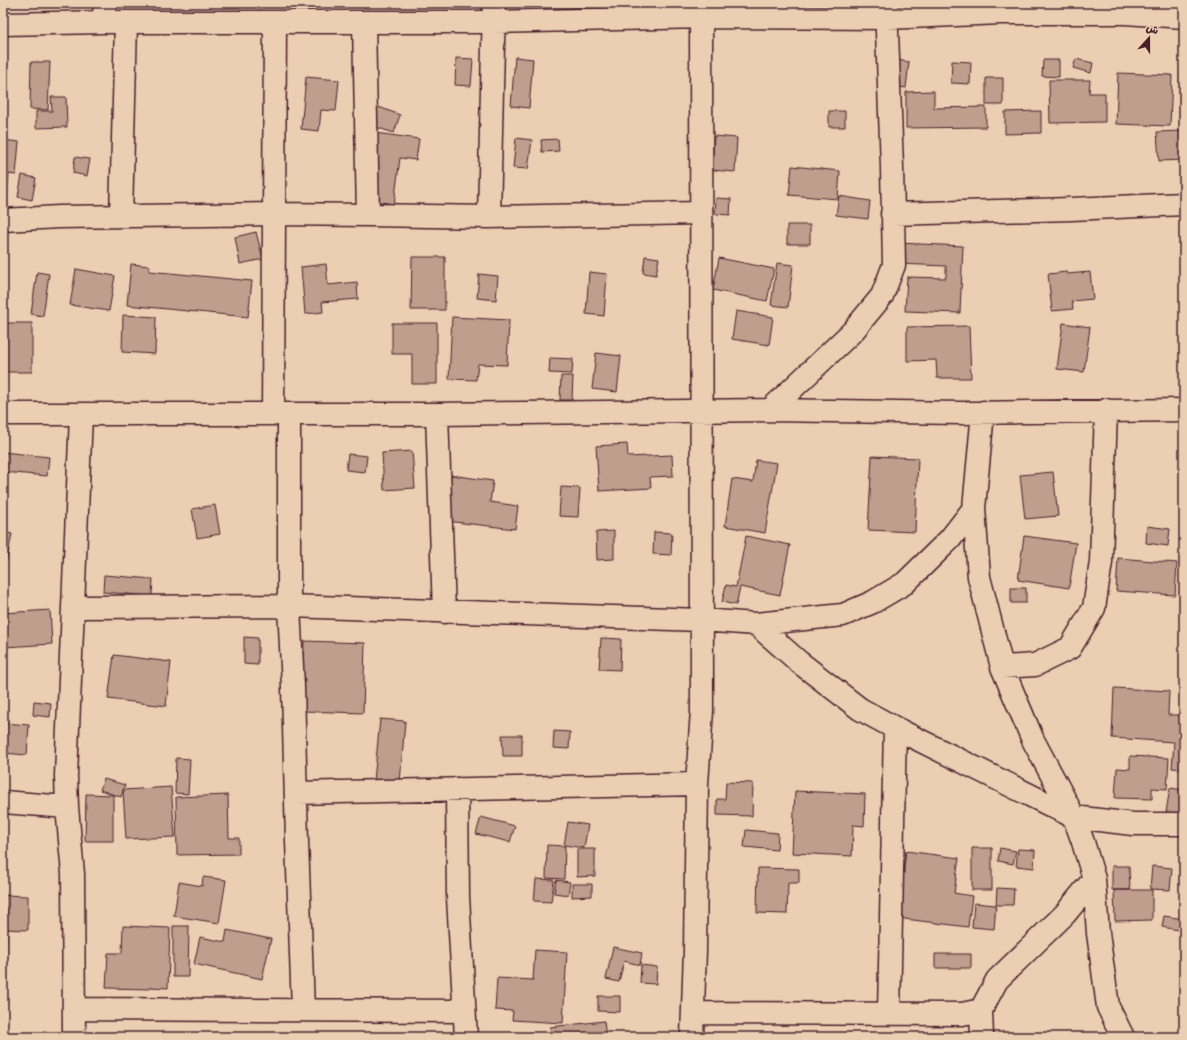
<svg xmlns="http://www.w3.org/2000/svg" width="1187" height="1040" font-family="Sriracha,'Playpen Sans Arabic',sans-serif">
	<rect width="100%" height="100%" fill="#eccfb3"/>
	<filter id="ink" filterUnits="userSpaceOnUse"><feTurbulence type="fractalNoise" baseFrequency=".025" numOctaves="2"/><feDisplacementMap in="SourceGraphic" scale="8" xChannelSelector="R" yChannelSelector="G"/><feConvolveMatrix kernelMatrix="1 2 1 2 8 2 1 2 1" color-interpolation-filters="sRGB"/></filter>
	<g filter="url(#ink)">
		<!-- building -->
		<path fill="#bf9e8d" stroke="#4a1f2b" d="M 512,3 L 539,3 L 538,7 L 511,5 Z
			M 715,3 L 732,3 L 731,7 L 715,4 Z
			M 515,57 L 533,59 L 529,108 L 511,106 Z
			M 456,58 L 473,59 L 471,86 L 455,85 Z
			M 1076,59 L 1093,63 L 1091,73 L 1073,68 Z
			M 897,60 L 909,62 L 906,88 L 894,86 Z
			M 1043,60 L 1059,60 L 1059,77 L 1042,76 Z
			M 952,61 L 971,62 L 970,84 L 951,83 Z
			M 31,62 L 50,62 L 48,110 L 30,109 Z
			M 1118,73 L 1172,75 L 1170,126 L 1116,124 Z
			M 1181,74 L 1184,74 L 1184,90 L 1181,89 Z
			M 306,77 L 339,80 L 336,111 L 321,110 L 319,131 L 301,129 Z
			M 986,78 L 1003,78 L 1003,105 L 986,105 Z
			M 1049,80 L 1090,80 L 1089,93 L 1105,93 L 1105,122 L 1050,123 Z
			M 934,91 L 934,108 L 986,107 L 986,127 L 906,128 L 906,92 Z
			M 51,97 L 66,97 L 67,127 L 36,128 L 36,111 L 52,111 Z
			M 376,106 L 400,115 L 394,133 L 370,125 Z
			M 829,111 L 845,111 L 845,127 L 829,127 Z
			M 1041,111 L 1041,133 L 1005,134 L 1005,112 Z
			M 1182,131 L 1183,160 L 1159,161 L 1157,132 Z
			M 375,133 L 419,139 L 416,160 L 400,158 L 394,204 L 366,200 Z
			M 714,136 L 737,138 L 735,172 L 712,170 Z
			M 516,138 L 532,140 L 528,169 L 513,168 Z
			M 558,139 L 559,151 L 542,152 L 541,140 Z
			M 3,140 L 19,142 L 16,175 L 9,174 L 7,194 L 3,193 Z
			M 75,157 L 90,159 L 87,176 L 73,173 Z
			M 792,166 L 840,171 L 838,199 L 789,195 Z
			M 22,175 L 36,178 L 32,200 L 18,197 Z
			M 839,196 L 870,201 L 868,219 L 836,215 Z
			M 716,198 L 731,199 L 730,215 L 715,214 Z
			M 787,225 L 810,225 L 810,244 L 787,244 Z
			M 256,232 L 263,259 L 240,264 L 235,237 Z
			M 898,243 L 963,246 L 960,313 L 905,311 L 907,277 L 946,278 L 946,266 L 898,264 Z
			M 645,256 L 659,258 L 656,275 L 643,273 Z
			M 412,257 L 445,257 L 445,310 L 411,310 Z
			M 719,258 L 774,269 L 767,301 L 713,290 Z
			M 777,263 L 793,265 L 788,307 L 771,305 Z
			M 131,264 L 150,266 L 149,271 L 252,281 L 248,317 L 127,305 Z
			M 326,264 L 328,285 L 357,282 L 358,299 L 322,302 L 323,312 L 305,314 L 301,267 Z
			M 76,269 L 115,276 L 109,311 L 70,305 Z
			M 37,272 L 49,274 L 43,316 L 31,314 Z
			M 589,272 L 607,274 L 604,316 L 586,314 Z
			M 1067,272 L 1067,274 L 1090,272 L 1093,299 L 1072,301 L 1073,309 L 1052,311 L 1048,274 Z
			M 479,274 L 498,276 L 496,300 L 477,298 Z
			M 736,311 L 773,317 L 769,345 L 732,339 Z
			M 123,315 L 156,317 L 155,354 L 122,352 Z
			M 452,317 L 509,320 L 507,365 L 478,364 L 476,380 L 449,379 Z
			M 3,323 L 32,323 L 32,372 L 3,372 Z
			M 392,323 L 437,323 L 437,384 L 412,384 L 412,354 L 392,354 Z
			M 1063,323 L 1090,327 L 1084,372 L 1057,369 Z
			M 969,326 L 971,378 L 937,378 L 936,360 L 907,361 L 907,327 Z
			M 596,353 L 621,356 L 617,392 L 592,389 Z
			M 550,358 L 573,359 L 572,374 L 549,373 Z
			M 561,376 L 573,376 L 572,400 L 560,400 Z
			M 627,444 L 628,457 L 672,455 L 673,476 L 650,477 L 651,488 L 599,491 L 596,446 Z
			M 412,451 L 415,488 L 384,490 L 382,453 Z
			M 3,452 L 49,457 L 47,476 L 3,472 Z
			M 348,454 L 367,456 L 365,472 L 346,470 Z
			M 872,456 L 918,458 L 915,532 L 868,530 Z
			M 756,460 L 777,463 L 765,533 L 725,526 L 732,479 L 753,482 Z
			M 1053,472 L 1058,516 L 1025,519 L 1020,475 Z
			M 451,475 L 493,481 L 490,502 L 518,506 L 515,529 L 446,521 Z
			M 561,487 L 580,488 L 578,517 L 559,516 Z
			M 215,505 L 220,534 L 197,538 L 192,509 Z
			M 1147,526 L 1170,529 L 1168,546 L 1146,543 Z
			M 614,531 L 614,559 L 597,560 L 596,532 Z
			M 3,532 L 12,534 L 5,568 L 3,567 Z
			M 654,532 L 672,533 L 671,555 L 653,554 Z
			M 746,536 L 790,545 L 780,595 L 740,587 L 736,605 L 722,602 L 726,585 L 736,587 Z
			M 1024,536 L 1076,543 L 1069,588 L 1018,580 Z
			M 1118,558 L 1177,563 L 1175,595 L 1116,591 Z
			M 104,575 L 153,579 L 152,596 L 103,592 Z
			M 1011,588 L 1026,588 L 1026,603 L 1011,603 Z
			M 50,610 L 52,644 L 5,647 L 3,613 Z
			M 244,637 L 258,638 L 258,665 L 244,664 Z
			M 601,638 L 621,639 L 620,670 L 599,669 Z
			M 304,641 L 365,643 L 363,713 L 302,711 Z
			M 1182,648 L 1184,648 L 1184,674 L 1183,674 Z
			M 114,655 L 171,662 L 166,706 L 108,699 Z
			M 1114,688 L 1169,691 L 1168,715 L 1184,715 L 1182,769 L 1172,768 L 1174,742 L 1112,738 Z
			M 34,701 L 51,703 L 50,717 L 33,715 Z
			M 380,719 L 405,721 L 400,783 L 374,781 Z
			M 3,723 L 29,725 L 27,755 L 3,753 Z
			M 554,731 L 570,732 L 569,749 L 553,748 Z
			M 502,735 L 522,735 L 522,756 L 503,756 Z
			M 1130,756 L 1169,758 L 1167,789 L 1152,788 L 1152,799 L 1115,798 L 1117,768 L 1130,769 Z
			M 176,758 L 190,759 L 188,794 L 175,793 Z
			M 104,779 L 125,785 L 121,797 L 100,790 Z
			M 726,782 L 753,783 L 752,816 L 717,815 L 717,799 L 725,799 Z
			M 171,787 L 175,837 L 126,839 L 123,790 Z
			M 1170,788 L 1184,790 L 1184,809 L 1182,821 L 1165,818 Z
			M 795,791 L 865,794 L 864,826 L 853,825 L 852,856 L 792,853 Z
			M 86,794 L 113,795 L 113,841 L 85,841 Z
			M 228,795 L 229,838 L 239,838 L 239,854 L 177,855 L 176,797 Z
			M 481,817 L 515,826 L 510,842 L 476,834 Z
			M 568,822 L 588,825 L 584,848 L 564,845 Z
			M 746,830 L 778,833 L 777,850 L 744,847 Z
			M 547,845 L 565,846 L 564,879 L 546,878 Z
			M 972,848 L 992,848 L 992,890 L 972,890 Z
			M 1000,848 L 1016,851 L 1013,864 L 998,861 Z
			M 577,849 L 595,849 L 595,876 L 577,877 Z
			M 1018,849 L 1035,850 L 1034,868 L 1016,866 Z
			M 906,851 L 959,858 L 954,893 L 972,896 L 968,927 L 897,918 Z
			M 1112,866 L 1129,866 L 1130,890 L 1112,890 Z
			M 1152,866 L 1172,868 L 1170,890 L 1150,889 Z
			M 758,868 L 799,869 L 799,883 L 788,883 L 787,914 L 757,913 Z
			M 203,877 L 226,880 L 219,923 L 174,916 L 179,882 L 202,886 Z
			M 536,879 L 554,880 L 551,902 L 534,901 Z
			M 556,880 L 570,882 L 568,895 L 554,893 Z
			M 572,884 L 592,884 L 592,896 L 572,897 Z
			M 997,888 L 1014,889 L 1013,905 L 996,905 Z
			M 1114,890 L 1152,890 L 1152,920 L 1115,921 Z
			M 3,895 L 28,896 L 28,930 L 3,929 Z
			M 974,903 L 996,905 L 994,929 L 972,927 Z
			M 1164,916 L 1184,919 L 1184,931 L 1162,927 Z
			M 123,926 L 170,928 L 168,988 L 150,987 L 150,989 L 106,988 L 108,953 L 122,953 Z
			M 173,926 L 189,926 L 188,977 L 173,977 Z
			M 227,930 L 271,939 L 262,979 L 194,964 L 200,937 L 225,942 Z
			M 3,931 L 7,931 L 6,964 L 3,963 Z
			M 613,947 L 642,953 L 640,965 L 624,961 L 619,982 L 606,979 Z
			M 535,950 L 567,952 L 563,1023 L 512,1020 L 513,1011 L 495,1010 L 497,978 L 533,980 Z
			M 935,954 L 971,954 L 971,968 L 935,968 Z
			M 641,965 L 657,967 L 656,984 L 640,983 Z
			M 598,996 L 620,996 L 620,1012 L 598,1011 Z
			M 604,1021 L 606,1037 L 551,1037 L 550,1027 Z
			M 790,1035 L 818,1037 L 790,1037 Z"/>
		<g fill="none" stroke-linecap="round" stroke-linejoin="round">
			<defs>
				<path id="minor" d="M 104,3 L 105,22
					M 364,23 L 368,215
					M 3,24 L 105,22 L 494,22 L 702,17 L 886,18 L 1001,13 L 1125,13 L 1184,17
					M 892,214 L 1071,209 L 1184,204
					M 121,216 L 126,23
					M 489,217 L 494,3
					M 3,220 L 59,217 L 274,214 L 368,215 L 489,217 L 701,213
					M 770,410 L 853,331 L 882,296 L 894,265 L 892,167 L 886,4
					M 983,412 L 974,508 L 979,577 L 1002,667 L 1033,740 L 1074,817 L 1083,842 L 1094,879 L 1098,933 L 1108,1007 L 1123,1037
					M 3,414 L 437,414 L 770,410 L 959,413 L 1184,410
					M 273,414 L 275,23
					M 289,414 L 289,606 L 293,687 L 297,841 L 303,1010
					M 437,414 L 444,612
					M 73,607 L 289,606 L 701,620 L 756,624 L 843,615 L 873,602 L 905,583 L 950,539 L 974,508
					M 756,624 L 799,662 L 860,709 L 895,728 L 1074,817 L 1133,824 L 1184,824
					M 1002,667 L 1035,665 L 1070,648 L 1094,608 L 1101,562 L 1106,410
					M 457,789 L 458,897 L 466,1037
					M 296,793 L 697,784
					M 3,802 L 67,807
					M 74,1009 L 464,1011
					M 693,1013 L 962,1014 L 981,1010
					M 889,1013 L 895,728
					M 74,1037 L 73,874 L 67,807 L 66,776 L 81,415
					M 692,1037 L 695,950 L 697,784 L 702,710 L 701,3
					M 982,1037 L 981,1010 L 997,980 L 1065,914 L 1094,879"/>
			</defs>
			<!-- minor casing -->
			<use href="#minor" stroke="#4a1f2b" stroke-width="25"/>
			<!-- minor -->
			<use href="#minor" stroke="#eccfb3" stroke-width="22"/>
		</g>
	</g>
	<!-- margin -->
	<rect width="1187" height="1040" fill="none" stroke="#eccfb3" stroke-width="16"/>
	<rect x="8" y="8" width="1171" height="1024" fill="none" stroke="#4a1f2b" stroke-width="1.5" filter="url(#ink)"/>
	<!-- north arrow -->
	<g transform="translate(1149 38) rotate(21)" stroke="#eccfb3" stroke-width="3" paint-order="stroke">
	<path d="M0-3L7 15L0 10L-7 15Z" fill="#4a1f2b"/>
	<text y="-6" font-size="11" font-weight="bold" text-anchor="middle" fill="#4a1f2b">ش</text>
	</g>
</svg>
